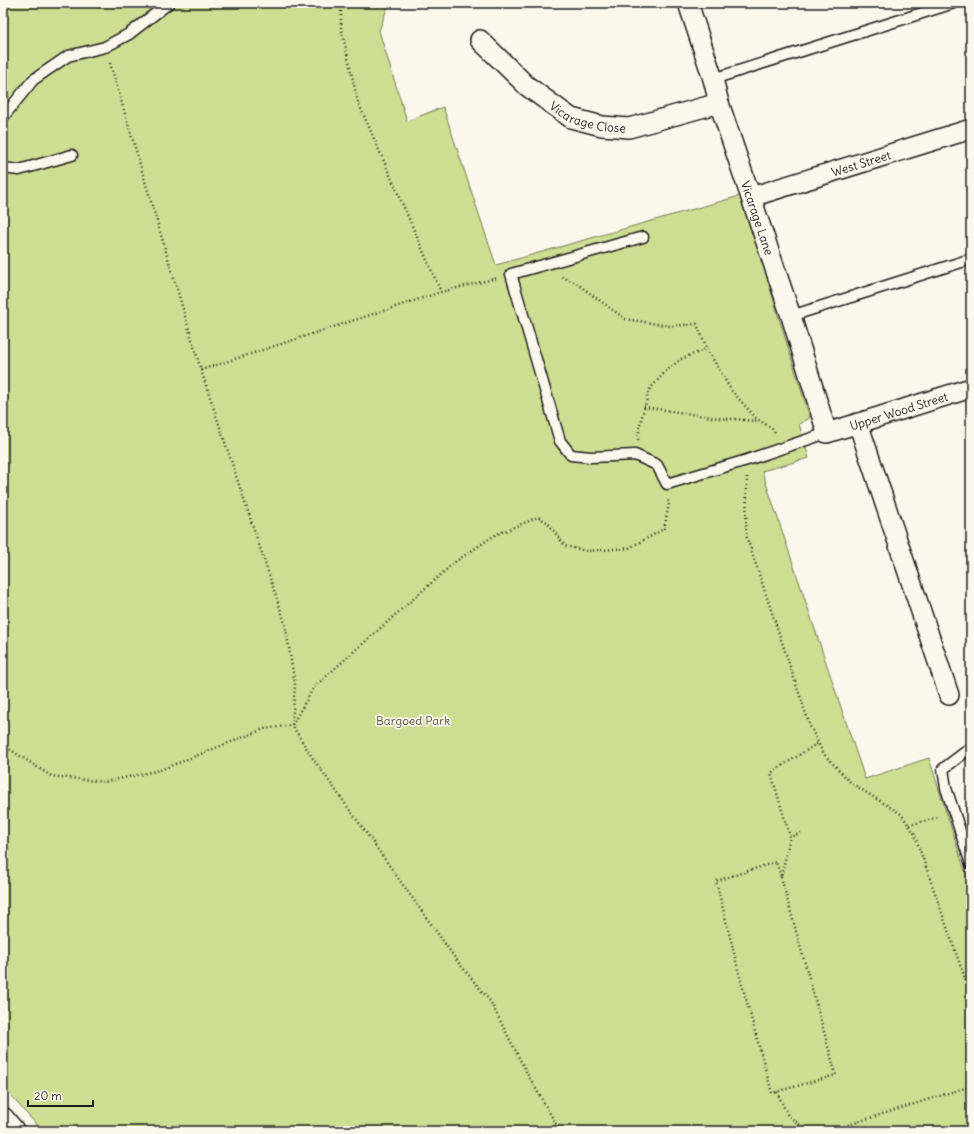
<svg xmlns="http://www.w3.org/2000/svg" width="974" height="1134" font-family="Delius,sans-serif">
	<rect width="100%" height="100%" fill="#fbf7ec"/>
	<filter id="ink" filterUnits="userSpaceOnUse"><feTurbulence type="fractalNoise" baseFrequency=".025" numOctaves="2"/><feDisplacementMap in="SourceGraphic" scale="8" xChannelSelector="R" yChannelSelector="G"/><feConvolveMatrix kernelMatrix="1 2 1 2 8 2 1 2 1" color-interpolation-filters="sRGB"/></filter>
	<g filter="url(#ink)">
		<!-- green -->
		<path fill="#cddd91" stroke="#747c56" d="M 3,3 L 389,3 L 379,31 L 407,121 L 443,107 L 496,265 L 743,195 L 778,315 L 810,418 L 799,424 L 809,458 L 762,471 L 865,779 L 929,758 L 971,890 L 971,1131 L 42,1131 L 3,1087 Z"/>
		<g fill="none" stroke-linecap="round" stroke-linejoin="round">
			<defs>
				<path id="lane" d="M 713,79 L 954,3
					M 3,117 L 33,80 L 68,56 L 105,47 L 129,34 L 169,3
					M 3,168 L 19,170 L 72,155
					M 643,237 L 511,274 L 560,441 L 571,455 L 591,457 L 635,455 L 657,465 L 667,484 L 747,460 L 827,433
					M 791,316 L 971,259
					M 971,749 L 968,750 L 943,769 L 946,788 L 971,864"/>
				<g id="street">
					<path id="s1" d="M 688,3 L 713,79 L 719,103 L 791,316 L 827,433 L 971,388"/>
					<path id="s2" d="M 480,40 L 527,86 L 571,118 L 602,126 L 629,128 L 719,103"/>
					<path id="s3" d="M 751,197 L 971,129"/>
					<path d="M 858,423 L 949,695"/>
				</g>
				<path id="secondary" d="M 3,1119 L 13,1131"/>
			</defs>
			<!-- lane casing -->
			<use href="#lane" stroke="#1c1c1c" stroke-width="13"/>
			<!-- street casing -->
			<use href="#street" stroke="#1c1c1c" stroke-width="22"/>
			<!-- secondary casing -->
			<use href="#secondary" stroke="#1c1c1c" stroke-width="25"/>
			<!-- path -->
			<path stroke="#1c1c1c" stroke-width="2.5" stroke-dasharray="1 3" stroke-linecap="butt" d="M 341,3 L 341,27 L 358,102 L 441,292
				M 110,63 L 201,370 L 441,292 L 497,278
				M 562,277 L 576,283 L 625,319 L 670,326 L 697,324 L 707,349
				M 201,370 L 285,623 L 295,685 L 292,725 L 312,757 L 458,962 L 490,1001 L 528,1075 L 560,1131
				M 644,407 L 718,418 L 759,421
				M 638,440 L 640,424 L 649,390 L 666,371 L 681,359 L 707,349 L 731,390 L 756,418 L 774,430 L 775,434
				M 747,477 L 746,535 L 810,726 L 823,753 L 851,783 L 901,814 L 914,833 L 971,996
				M 3,745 L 51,776 L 105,782 L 160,770 L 264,729 L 292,725 L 314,687 L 455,562 L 495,535 L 538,517 L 547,522 L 565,546 L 587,551 L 629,548 L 664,529 L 669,504 L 668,500
				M 909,825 L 939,817
				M 801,833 L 790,837 L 771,773 L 818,743
				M 781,877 L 836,1075 L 772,1093 L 741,981 L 716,881 L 776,862 L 781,877 L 790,837
				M 777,1092 L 788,1116 L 809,1131
				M 829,1131 L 971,1086"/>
			<!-- lane -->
			<use href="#lane" stroke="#fbf7ec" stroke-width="10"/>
			<!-- street -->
			<use href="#street" stroke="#fbf7ec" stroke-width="19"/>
			<!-- secondary -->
			<use href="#secondary" stroke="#fbf7ec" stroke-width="22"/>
		</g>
	</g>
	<g text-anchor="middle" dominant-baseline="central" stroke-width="3.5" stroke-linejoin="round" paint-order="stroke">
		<!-- street labels -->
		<g font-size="12" fill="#1c1c1c" stroke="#fbf7ec">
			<text stroke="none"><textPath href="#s2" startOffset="136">Vicarage Close</textPath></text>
			<text stroke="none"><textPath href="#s3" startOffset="115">West Street</textPath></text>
			<text stroke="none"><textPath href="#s1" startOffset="226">Vicarage Lane</textPath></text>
			<text stroke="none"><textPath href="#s1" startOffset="527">Upper Wood Street</textPath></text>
		</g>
		<!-- park labels -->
		<g font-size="12" fill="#51563f" stroke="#fbf7ec">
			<text x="413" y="720">Bargoed Park</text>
		</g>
	</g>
	<!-- margin -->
	<rect width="974" height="1134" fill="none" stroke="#fbf7ec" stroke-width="16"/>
	<rect x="8" y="8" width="958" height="1118" fill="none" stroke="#1c1c1c" stroke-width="1.5" filter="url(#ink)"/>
	<!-- scale -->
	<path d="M28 1100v6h65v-6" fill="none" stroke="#1c1c1c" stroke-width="2"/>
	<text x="34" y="1100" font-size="12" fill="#1c1c1c" stroke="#fbf7ec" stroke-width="3" paint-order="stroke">20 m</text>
</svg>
